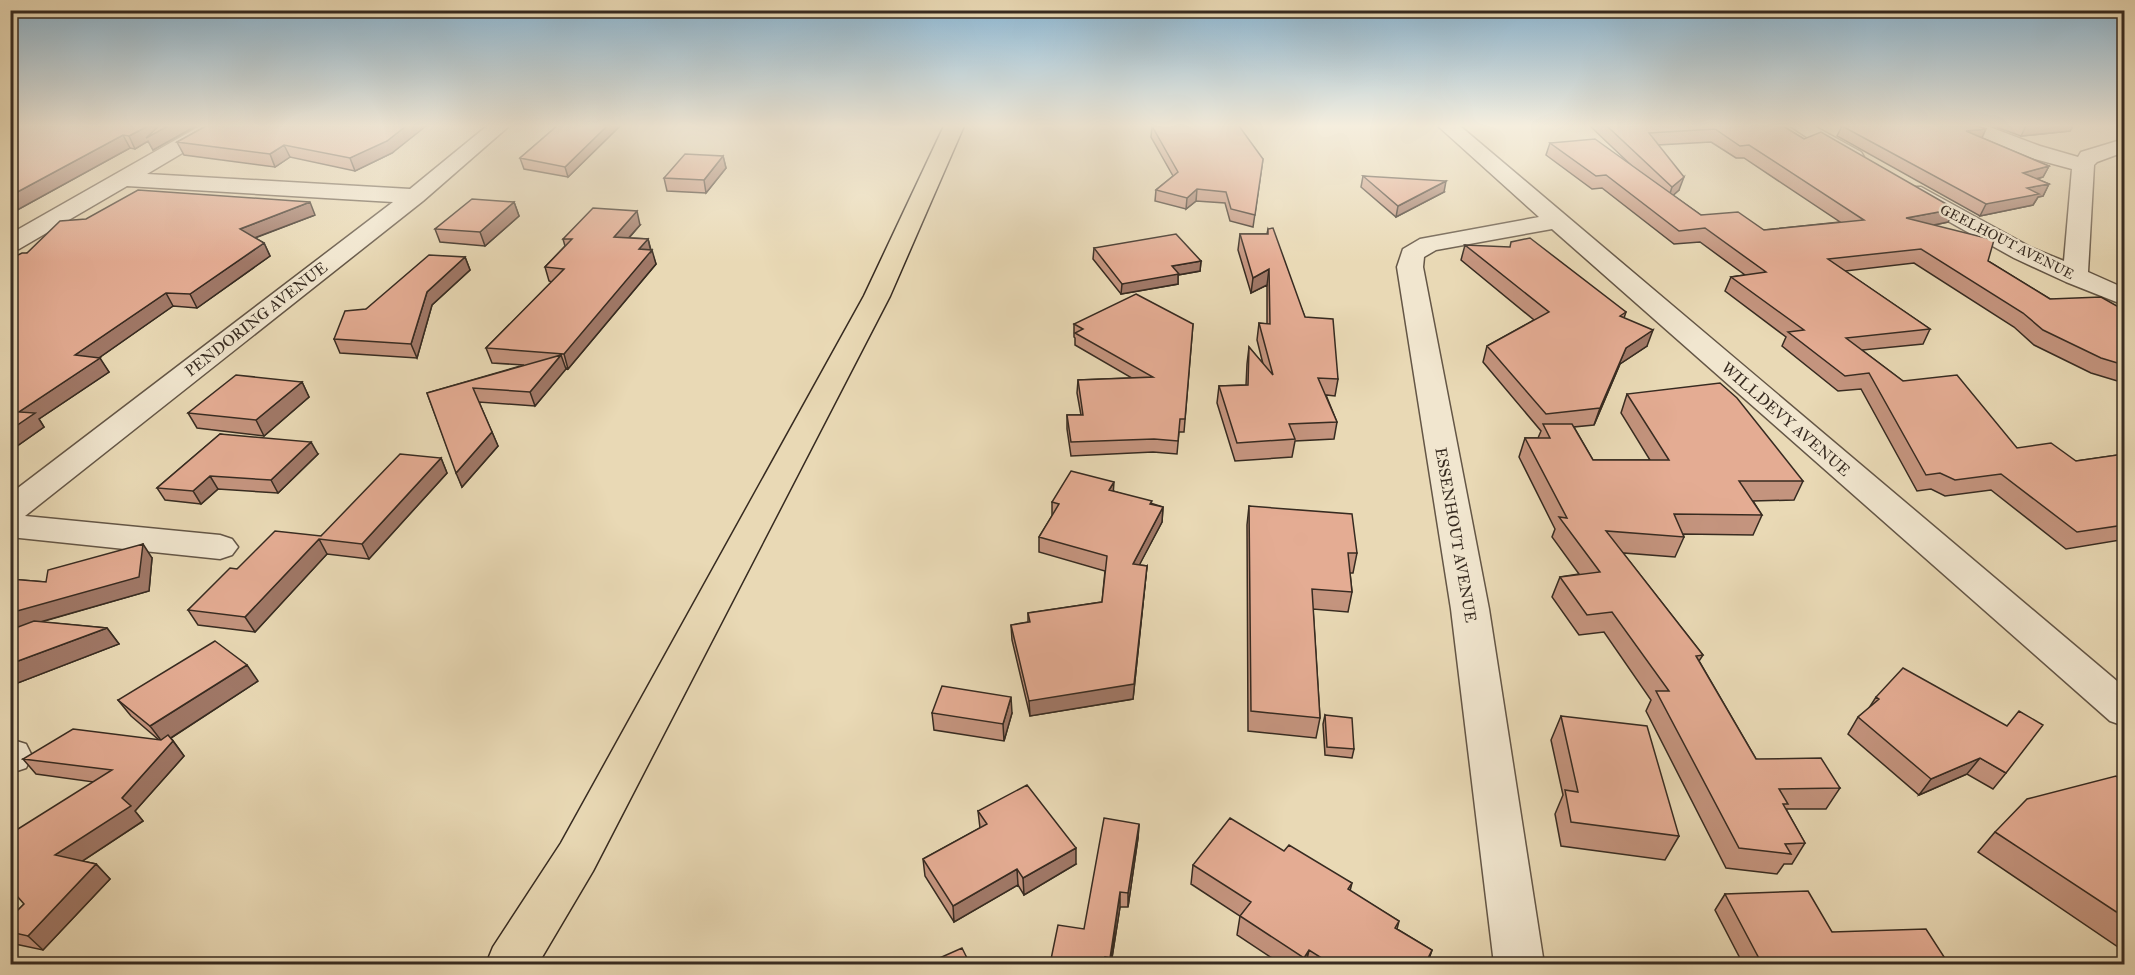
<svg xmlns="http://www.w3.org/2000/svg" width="2135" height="975" font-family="'IM FELL Great Primer',serif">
	<rect width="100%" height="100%" fill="#e9d9b5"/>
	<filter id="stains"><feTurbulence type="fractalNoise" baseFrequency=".00333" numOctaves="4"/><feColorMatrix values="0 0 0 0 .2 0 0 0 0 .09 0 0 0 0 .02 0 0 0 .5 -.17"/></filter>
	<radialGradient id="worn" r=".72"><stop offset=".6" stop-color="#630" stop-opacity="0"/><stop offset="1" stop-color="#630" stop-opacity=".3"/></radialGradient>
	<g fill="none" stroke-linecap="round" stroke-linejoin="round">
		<defs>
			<path id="minor" d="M 200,126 L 224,126 L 221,130 L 147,174 L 410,189 L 487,126 L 509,126 L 423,201 L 25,516 L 220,535 L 232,539 L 238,547 L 232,555 L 220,559 L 10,537 L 10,494 L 393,202 L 127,186 L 19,249 L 10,251 L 10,234 Z
				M 1438,126 L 1460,126 L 2124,687 L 2124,726 L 2110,721 L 1552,229 L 1436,250 L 1424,257 L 1423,267 L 1489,609 L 1544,964 L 1494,964 L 1451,609 L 1397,267 L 1403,249 L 1420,239 L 1539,217 Z
				M 1790,126 L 1814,126 L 1861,152 L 1864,157 L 1861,162 L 1845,162 Z
				M 1959,126 L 1987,126 L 2040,146 L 2078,157 L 2081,152 L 2124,139 L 2124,152 L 2097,162 L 2094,165 L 2088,272 L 2124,288 L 2124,305 L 2066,282 L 2014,258 L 1905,197 L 1902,192 L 1905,187 L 1921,187 L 2032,248 L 2064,261 L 2072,169 L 2024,156 L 1962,130 Z
				M 10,739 L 26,744 L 32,756 L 26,768 L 11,773 Z"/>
			<path id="trunk" d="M 944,126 L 964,126 L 890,296 L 593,871 L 538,964 L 486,964 L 493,947 L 561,843 L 864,296 Z"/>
		</defs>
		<!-- minor casing -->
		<use href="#minor" stroke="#645646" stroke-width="3"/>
		<!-- trunk casing -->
		<use href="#trunk" stroke="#372b21" stroke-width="3"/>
		<!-- minor -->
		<use href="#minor" fill="#f1e6cf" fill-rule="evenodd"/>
		<!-- trunk -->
		<use href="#trunk" fill="#e9d9b5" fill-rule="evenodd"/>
	</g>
	<!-- wall -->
	<path fill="#c4947e" stroke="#372b21" stroke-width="1.5" fill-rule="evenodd" d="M 10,126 L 196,126 L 153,150 L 148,141 L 135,149 L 130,148 L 10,214 Z
		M 206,126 L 392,153 L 355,171 L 290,157 L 275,167 L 184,155 L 177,142 Z
		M 557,126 L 620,126 L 568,177 L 524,169 L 520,158 Z
		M 1152,126 L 1263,159 L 1253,227 L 1230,221 L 1225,203 L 1196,201 L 1186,209 L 1155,201 L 1156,190 L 1173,176 L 1151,137 Z
		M 1590,126 L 1783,126 L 1804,139 L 1955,209 L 1948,222 L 1934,225 L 1988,261 L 2050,299 L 2124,310 L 2124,383 L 2091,373 L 2034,345 L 2014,327 L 1914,263 L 1845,271 L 1930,329 L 1923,344 L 1862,350 L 1903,381 L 2017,448 L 2076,461 L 2124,454 L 2124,544 L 2120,540 L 2066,549 L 1991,490 L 1945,496 L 1931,489 L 1917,491 L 1861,389 L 1838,391 L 1782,346 L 1786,337 L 1725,291 L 1731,277 L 1745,275 L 1700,242 L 1674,244 L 1602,188 L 1592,189 L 1546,155 L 1550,143 L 1632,166 ZM 1711,142 L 1736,158 L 1744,158 L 1840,222 L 1764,230 L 1701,215 L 1673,195 L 1679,190 L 1658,145 Z
		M 1842,126 L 1982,138 L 2049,166 L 2043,177 L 2037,179 L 2049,184 L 2043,196 L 2038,197 L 2033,205 L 1980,216 L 1837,136 Z
		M 1993,126 L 2073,126 L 2070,131 L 2021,136 Z
		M 723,156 L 726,168 L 706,193 L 667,191 L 664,178 Z
		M 1363,176 L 1444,192 L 1396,217 L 1361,187 Z
		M 514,202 L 519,216 L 485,246 L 440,242 L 435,229 Z
		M 315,215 L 255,238 L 264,243 L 270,256 L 197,308 L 173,306 L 99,358 L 109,372 L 39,419 L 44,427 L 10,451 L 27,253 Z
		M 640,225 L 629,238 L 648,239 L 651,250 L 656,264 L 568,369 L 566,368 L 535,406 L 479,402 L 498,446 L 462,487 L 427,393 L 524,365 L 492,363 L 486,348 L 552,282 L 549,281 L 545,267 L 565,246 L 563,239 Z
		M 1268,229 L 1305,317 L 1338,379 L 1335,396 L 1326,395 L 1337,422 L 1334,439 L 1295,441 L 1292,457 L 1235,461 L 1217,403 L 1219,386 L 1246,385 L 1247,364 L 1249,347 L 1263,364 L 1257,340 L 1259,323 L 1267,324 L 1267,285 L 1251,293 L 1238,250 L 1240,234 L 1267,234 Z
		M 1465,245 L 1626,312 L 1624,318 L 1647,346 L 1620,364 L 1594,425 L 1574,427 L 1593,460 L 1650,460 L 1621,413 L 1627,394 L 1803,481 L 1794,500 L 1753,501 L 1762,515 L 1753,535 L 1683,534 L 1684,537 L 1675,557 L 1623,553 L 1703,655 L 1699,661 L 1756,759 L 1840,788 L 1826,809 L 1786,809 L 1805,843 L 1792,864 L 1784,864 L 1777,874 L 1726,868 L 1646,711 L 1651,700 L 1604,632 L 1579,635 L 1552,597 L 1560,577 L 1579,574 L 1552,537 L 1555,529 L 1519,457 L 1525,438 L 1538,438 L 1541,431 L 1483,362 L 1487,346 L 1534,320 L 1461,260 Z
		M 1094,248 L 1201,261 L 1200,271 L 1178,275 L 1178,284 L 1121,294 L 1093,259 Z
		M 465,257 L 470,270 L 432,305 L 417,358 L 340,353 L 334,339 L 366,309 Z
		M 1074,324 L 1193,324 L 1184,432 L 1179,432 L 1177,454 L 1153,452 L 1071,456 L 1067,429 L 1067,415 L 1081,415 L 1077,393 L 1078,380 L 1132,378 L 1075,345 L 1075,338 L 1074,337 Z
		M 302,382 L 309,397 L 264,436 L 197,428 L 188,413 Z
		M 220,434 L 318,454 L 278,493 L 218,489 L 201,504 L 165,500 L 157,488 Z
		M 441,458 L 447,473 L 369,559 L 327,554 L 255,632 L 198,625 L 188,610 L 237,569 L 321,536 Z
		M 1113,491 L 1163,507 L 1162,522 L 1139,565 L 1147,566 L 1133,699 L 1030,716 L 1012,640 L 1011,625 L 1028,622 L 1028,613 L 1102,602 L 1105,571 L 1039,552 L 1039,537 L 1052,516 L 1052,502 Z
		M 1249,506 L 1357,553 L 1353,573 L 1350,573 L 1352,592 L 1348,612 L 1313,609 L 1320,718 L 1316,738 L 1248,731 L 1247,525 Z
		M 152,558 L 149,591 L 41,622 L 107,628 L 119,644 L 10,686 L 10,630 L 16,628 L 10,627 L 10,579 L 46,582 Z
		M 258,681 L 171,738 L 184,756 L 135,811 L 143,821 L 82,861 L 96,864 L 110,879 L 43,950 L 15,944 L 10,940 L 10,918 L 24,904 L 94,782 L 36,774 L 23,759 L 159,740 L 131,716 L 118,700 Z
		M 1876,697 L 2006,773 L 1993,789 L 1967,774 L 1919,795 L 1848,734 L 1858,717 L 1869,708 Z
		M 932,713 L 1012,713 L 1004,741 L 934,730 Z
		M 1325,715 L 1354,749 L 1352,758 L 1325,755 L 1323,724 Z
		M 1561,716 L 1679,836 L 1665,860 L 1561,846 L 1555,814 L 1563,795 L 1551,740 Z
		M 2124,783 L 2124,951 L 1978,852 L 1995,832 Z
		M 978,811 L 1076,864 L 1024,895 L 1018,885 L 954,922 L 925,876 L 923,859 L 980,828 Z
		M 1139,824 L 1138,838 L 1128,907 L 1120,907 L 1111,964 L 1050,964 L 1084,929 Z
		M 1284,851 L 1352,883 L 1350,891 L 1399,921 L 1397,929 L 1432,950 L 1427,964 L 1281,964 L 1237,935 L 1240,916 L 1191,884 L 1193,865 Z
		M 1725,894 L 1832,932 L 1948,963 L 1947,964 L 1743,964 L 1715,910 Z"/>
	<!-- shaded-wall -->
	<path fill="#a07867" stroke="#372b21" stroke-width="1.5" d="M 148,126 L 196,126 L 153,150 L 148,141 L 135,149 L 129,136 Z
		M 406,126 L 426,126 L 392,153 L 355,171 L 350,158 Z
		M 607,126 L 620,126 L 568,177 L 565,167 Z
		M 2026,126 L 2073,126 L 2070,131 L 2021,136 Z
		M 1986,129 L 1981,140 L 1966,131 Z
		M 123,135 L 130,148 L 10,214 L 10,196 Z
		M 284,145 L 290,157 L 275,167 L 270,154 Z
		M 723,156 L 726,168 L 706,193 L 704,180 Z
		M 2049,166 L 2043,177 L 2016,184 L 2023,173 Z
		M 1684,177 L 1679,190 L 1668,200 L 1672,187 Z
		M 1446,181 L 1444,192 L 1396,217 L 1398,206 Z
		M 2049,184 L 2043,196 L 2038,197 L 2033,205 L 1980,216 L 1986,204 L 2027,188 Z
		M 1197,189 L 1196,201 L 1186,209 L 1187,198 Z
		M 310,202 L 315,215 L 246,241 L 240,229 Z
		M 514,202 L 519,216 L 485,246 L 480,232 Z
		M 1955,209 L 1948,222 L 1900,232 L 1906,218 Z
		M 637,211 L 640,225 L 617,251 L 614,237 Z
		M 648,239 L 651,252 L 652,250 L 656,264 L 568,369 L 564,354 L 639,249 Z
		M 264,243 L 270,256 L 197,308 L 190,294 Z
		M 465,257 L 470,270 L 432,305 L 417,358 L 411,344 L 427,292 Z
		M 1201,261 L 1200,271 L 1178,275 L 1178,284 L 1121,294 L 1122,284 L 1172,266 Z
		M 1269,269 L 1267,285 L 1251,293 L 1253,278 Z
		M 166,293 L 173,306 L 83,369 L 75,355 Z
		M 1653,330 L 1647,346 L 1620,364 L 1594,425 L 1600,408 L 1626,348 Z
		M 561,355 L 566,369 L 535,406 L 530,392 Z
		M 100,358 L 109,372 L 39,419 L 44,427 L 10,451 L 10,430 L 19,412 Z
		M 302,382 L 309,397 L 264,436 L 256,420 Z
		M 492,432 L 498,446 L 462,487 L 456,473 Z
		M 311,442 L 318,454 L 278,493 L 271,480 Z
		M 441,458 L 447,473 L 369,559 L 362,544 Z
		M 210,476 L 218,489 L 201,504 L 193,491 Z
		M 1114,482 L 1113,496 L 1109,490 Z
		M 1163,507 L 1162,522 L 1132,579 L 1133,564 Z
		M 319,539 L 327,554 L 255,632 L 245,617 Z
		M 143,544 L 152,558 L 149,591 L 19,628 L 10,617 L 10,613 Z
		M 1147,566 L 1133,699 L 1030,716 L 1029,701 Z
		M 107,628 L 119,644 L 10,686 L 10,664 Z
		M 247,665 L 258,681 L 163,743 L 150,726 Z
		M 1011,697 L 1012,713 L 1004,741 L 1003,724 Z
		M 173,741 L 184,756 L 135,811 L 143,821 L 69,870 L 55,855 L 122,798 Z
		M 1980,758 L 1967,774 L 1919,795 L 1931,779 Z
		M 1139,824 L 1138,838 L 1128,907 L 1128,893 Z
		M 1076,848 L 1076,864 L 1024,895 L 1023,878 Z
		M 96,864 L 110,879 L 43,950 L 28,936 Z
		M 1017,869 L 1018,885 L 954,922 L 953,906 Z
		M 1120,892 L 1120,907 L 1111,964 L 1110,964 Z
		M 1309,950 L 1306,964 L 1303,964 L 1304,958 Z
		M 1432,950 L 1427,964 L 1425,964 Z"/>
	<!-- building -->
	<path fill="#e4ac93" stroke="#372b21" stroke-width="1.5" d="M 10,126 L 148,126 L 129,136 L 123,135 L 10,196 Z
		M 159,126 L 168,126 L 146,138 Z
		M 206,126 L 406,126 L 387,141 L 350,158 L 284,145 L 270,154 L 177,142 Z
		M 557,126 L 607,126 L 565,167 L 520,158 Z
		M 1152,126 L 1239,126 L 1263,159 L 1255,215 L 1231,209 L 1226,192 L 1197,189 L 1187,198 L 1156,190 L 1178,172 Z
		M 1607,126 L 1783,126 L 1804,139 L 1821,132 L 1955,209 L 1906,218 L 1994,240 L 1988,261 L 2050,299 L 2101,297 L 2124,310 L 2124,365 L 2101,358 L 2043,330 L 2023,313 L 1921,249 L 1828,259 L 1930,329 L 1846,338 L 1903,381 L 1957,375 L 2017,448 L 2051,443 L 2076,461 L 2124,454 L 2124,525 L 2077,532 L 2001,474 L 1955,480 L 1940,473 L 1926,475 L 1869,373 L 1845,376 L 1788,332 L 1804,330 L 1731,277 L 1766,272 L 1705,228 L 1679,231 L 1606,175 L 1596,176 L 1550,143 L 1595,139 L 1701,215 L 1738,212 L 1764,230 L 1864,220 L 1749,145 L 1740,146 L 1715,129 L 1649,133 L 1684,177 L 1672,187 Z
		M 1842,126 L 1977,126 L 1986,129 L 1966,131 L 2049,166 L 2023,173 L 2049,184 L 2027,188 L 2039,194 L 1986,204 Z
		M 685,154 L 723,156 L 704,180 L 664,178 Z
		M 1363,176 L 1446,181 L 1398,206 Z
		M 138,190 L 310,202 L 240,229 L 264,243 L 190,294 L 166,293 L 75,355 L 100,358 L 19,412 L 35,413 L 10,430 L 10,259 L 22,253 L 27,253 L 60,221 L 86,219 Z
		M 472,199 L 514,202 L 480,232 L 435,229 Z
		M 593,208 L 637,211 L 614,237 L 648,239 L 639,249 L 652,250 L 564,354 L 486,348 L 564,269 L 545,267 L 572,239 L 563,239 Z
		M 1273,228 L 1305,317 L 1333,319 L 1338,379 L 1318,378 L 1337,422 L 1289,424 L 1295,439 L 1237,443 L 1219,386 L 1248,385 L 1249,347 L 1273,375 L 1259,323 L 1270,324 L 1269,269 L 1253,278 L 1240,234 L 1268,234 L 1268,229 Z
		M 1176,234 L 1201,261 L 1172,266 L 1179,274 L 1122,284 L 1094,248 Z
		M 1530,238 L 1626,312 L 1620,316 L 1653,330 L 1626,348 L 1600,408 L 1546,414 L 1487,346 L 1549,312 L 1465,245 L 1510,247 L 1511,242 Z
		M 429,255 L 465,257 L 427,292 L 411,344 L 334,339 L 345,311 L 366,309 Z
		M 1136,294 L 1193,324 L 1185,419 L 1180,419 L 1178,441 L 1154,439 L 1071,442 L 1067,415 L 1083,415 L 1078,380 L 1153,377 L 1075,333 L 1083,329 L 1074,324 Z
		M 561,355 L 530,392 L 473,388 L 492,432 L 456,473 L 427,393 Z
		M 236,375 L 302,382 L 256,420 L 188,413 Z
		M 1720,383 L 1737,398 L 1803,481 L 1739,481 L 1762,515 L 1674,514 L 1684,537 L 1606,531 L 1703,655 L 1696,656 L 1756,759 L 1821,758 L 1840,788 L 1779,789 L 1788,804 L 1783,804 L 1805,843 L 1785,844 L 1791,854 L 1739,848 L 1656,691 L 1669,691 L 1612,612 L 1587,615 L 1560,577 L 1600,572 L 1559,517 L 1567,518 L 1525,438 L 1550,438 L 1543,424 L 1572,424 L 1593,460 L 1669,460 L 1627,394 Z
		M 220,434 L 311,442 L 271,480 L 210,476 L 193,491 L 157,488 Z
		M 400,454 L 441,458 L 362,544 L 319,539 L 245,617 L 188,610 L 230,568 L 237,569 L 275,531 L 321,536 Z
		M 1071,471 L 1114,482 L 1109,490 L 1152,501 L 1150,504 L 1163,507 L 1133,564 L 1147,566 L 1134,684 L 1029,701 L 1011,625 L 1030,622 L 1028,613 L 1102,602 L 1107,556 L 1039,537 L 1059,504 L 1052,502 Z
		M 1249,506 L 1352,514 L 1357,553 L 1348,553 L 1352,592 L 1312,589 L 1320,718 L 1251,711 Z
		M 143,544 L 139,577 L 10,613 L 10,579 L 46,582 L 48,570 Z
		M 34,621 L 107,628 L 10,664 L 10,630 Z
		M 215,641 L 247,665 L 150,726 L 118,700 Z
		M 1903,668 L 2007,726 L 2019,711 L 2043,725 L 2006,773 L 1980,758 L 1931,779 L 1858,717 L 1879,699 L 1876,697 Z
		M 942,686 L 1011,697 L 1003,724 L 932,713 Z
		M 1325,715 L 1352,718 L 1354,749 L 1327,747 Z
		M 1561,716 L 1647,726 L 1679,836 L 1571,822 L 1565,790 L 1578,792 Z
		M 73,729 L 161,740 L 168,735 L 173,741 L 122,798 L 131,806 L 55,855 L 96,864 L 28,936 L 10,932 L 10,918 L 24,904 L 10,888 L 10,834 L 112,770 L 23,759 Z
		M 2116,776 L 2124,783 L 2124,917 L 1995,832 L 2027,799 Z
		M 1027,785 L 1076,848 L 1023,878 L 1017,869 L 953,906 L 923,859 L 987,824 L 978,811 Z
		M 1104,818 L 1139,824 L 1128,893 L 1120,892 L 1110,958 L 1105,957 L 1104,964 L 1050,964 L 1058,925 L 1084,929 Z
		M 1230,818 L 1284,851 L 1289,845 L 1352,883 L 1348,889 L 1399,921 L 1395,928 L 1432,950 L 1425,964 L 1331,964 L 1309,950 L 1304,958 L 1240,916 L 1251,902 L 1193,865 Z
		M 1808,891 L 1832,932 L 1926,929 L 1948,963 L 1911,964 L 1762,964 L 1725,894 Z
		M 962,948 L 970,964 L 926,964 Z"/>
	<!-- sky -->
	<linearGradient id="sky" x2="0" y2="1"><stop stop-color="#89b6d4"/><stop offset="0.48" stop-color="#f5eede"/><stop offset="1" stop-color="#f5eede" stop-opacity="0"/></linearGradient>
	<rect width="2135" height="262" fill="url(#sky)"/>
	<g text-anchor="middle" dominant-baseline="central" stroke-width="5" stroke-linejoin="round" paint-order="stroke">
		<!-- far-street labels -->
		<g font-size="14" fill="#372b21" stroke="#f1e6cf">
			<text transform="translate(2007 242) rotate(27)">GEELHOUT AVENUE</text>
		</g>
		<!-- street labels -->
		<g font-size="16" fill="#372b21" stroke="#f1e6cf">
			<text transform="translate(256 319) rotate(-38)">PENDORING AVENUE</text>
			<text transform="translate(1786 419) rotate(41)">WILLDEVY AVENUE</text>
			<text transform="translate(1456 535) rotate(80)">ESSENHOUT AVENUE</text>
		</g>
	</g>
	<!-- margin -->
	<rect width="2135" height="975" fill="none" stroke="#e9d9b5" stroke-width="36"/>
	<rect x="12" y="12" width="2111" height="951" fill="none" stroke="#372b21" stroke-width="3"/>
	<rect x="18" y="18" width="2099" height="939" fill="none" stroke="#372b21" stroke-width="1.5"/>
	<rect width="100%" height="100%" filter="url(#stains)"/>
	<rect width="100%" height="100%" fill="url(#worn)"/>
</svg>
